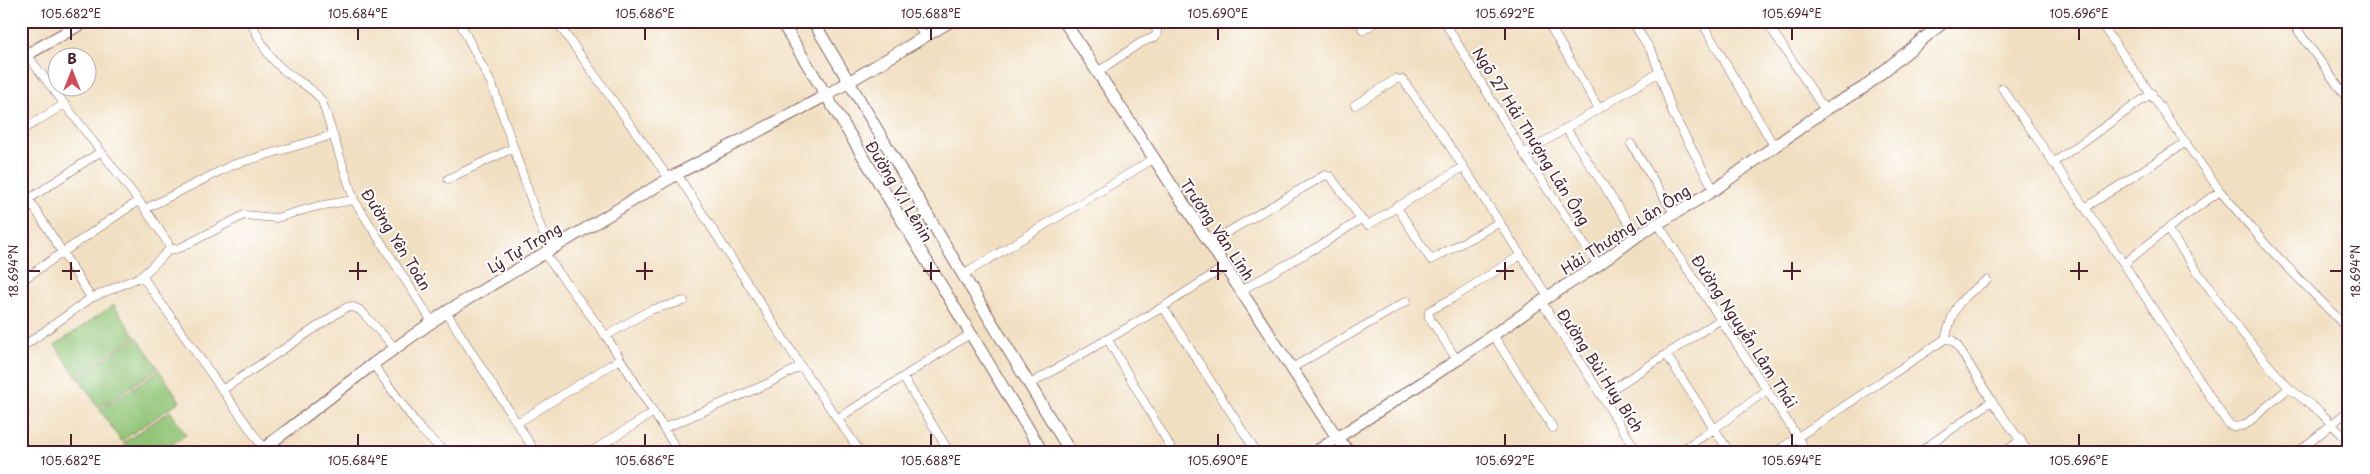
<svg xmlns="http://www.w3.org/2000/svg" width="2370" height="474" font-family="'Playpen Sans',sans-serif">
	<rect width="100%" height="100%" fill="#fff"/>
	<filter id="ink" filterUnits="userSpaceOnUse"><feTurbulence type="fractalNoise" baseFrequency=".02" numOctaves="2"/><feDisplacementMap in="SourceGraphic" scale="10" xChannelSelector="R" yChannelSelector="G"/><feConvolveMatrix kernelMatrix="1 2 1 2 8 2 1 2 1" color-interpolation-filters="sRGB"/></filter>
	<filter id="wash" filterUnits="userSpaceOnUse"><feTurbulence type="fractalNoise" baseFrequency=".0096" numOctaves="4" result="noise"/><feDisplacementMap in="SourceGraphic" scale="20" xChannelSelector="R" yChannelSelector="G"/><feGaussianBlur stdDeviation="1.12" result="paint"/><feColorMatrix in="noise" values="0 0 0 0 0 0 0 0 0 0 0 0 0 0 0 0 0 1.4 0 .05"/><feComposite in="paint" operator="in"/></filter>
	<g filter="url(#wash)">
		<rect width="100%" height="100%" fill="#f1dfc1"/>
		<!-- garden -->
		<path fill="#91c577" stroke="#6e7251" d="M 114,305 L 135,336 L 76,376 L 55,345 Z
			M 137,337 L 158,368 L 99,408 L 78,377 Z
			M 159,370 L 180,401 L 121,441 L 100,410 Z
			M 170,411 L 186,435 L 159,453 L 130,453 L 123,443 Z"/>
	</g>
	<g filter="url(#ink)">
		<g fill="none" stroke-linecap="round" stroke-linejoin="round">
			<defs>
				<path id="street" d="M 250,21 C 258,35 265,53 277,64 C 291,79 310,84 322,101 L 354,200 L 433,323
					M 459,21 L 493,87 L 538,220 L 543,233 L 553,246
					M 556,21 L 670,180
					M 915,21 L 925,37
					M 1359,21 L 1363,30 L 1378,21
					M 1444,21 L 1524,154 L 1598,265
					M 1547,21 L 1599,109
					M 1632,21 L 1653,54 L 1673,114 L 1714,190
					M 1701,21 L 1774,146
					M 1766,21 L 1825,110
					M 2099,21 L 2220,191 L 2269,248 L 2349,330
					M 2291,21 L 2349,101
					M 27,55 L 145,209 L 168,243 L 169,250
					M 1096,73 L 1140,43 L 1155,37 L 1157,32 L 1153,21
					M 2002,88 L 2124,264 L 2228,424 L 2235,427 L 2245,425 L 2289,388
					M 1355,105 L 1396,79 L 1403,80 L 1451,148 L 1548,297
					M 1567,130 L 1637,236
					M 21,131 L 63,105
					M 1631,144 L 1674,213
					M 1524,154 L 1659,72
					M 2053,163 L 2152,93
					M 677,174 L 801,366 L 861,453
					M 448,179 L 513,148
					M 1396,206 L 1431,260 L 1500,222
					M 2085,208 L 2186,142
					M 145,209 L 232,165 L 333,135
					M 1658,224 L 1808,453
					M 2167,229 L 2230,317 L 2265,361 L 2289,388 L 2320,412 L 2349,442
					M 1209,243 L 1325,175 L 1331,177 L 1361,219 L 1368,225 L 1463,167
					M 544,253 L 606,336 L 679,453
					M 2124,264 L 2167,229 L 2220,191
					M 963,275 L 1153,159
					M 142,276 L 264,449
					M 21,281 L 138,201
					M 1242,290 L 1326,242 L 1361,219
					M 91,298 L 29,199 L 100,152
					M 1541,301 L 1638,453
					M 1163,307 L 1257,453
					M 446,312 L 536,453
					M 1493,335 L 1553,428
					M 606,336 L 650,310 L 684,301
					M 1945,339 C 1954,306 1958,300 1987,280
					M 1108,340 L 1174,453
					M 21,348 L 91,298 L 142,276 L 169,250 L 180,248 L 244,215 L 276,218 L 318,206 L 354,200
					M 1666,354 L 1730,453
					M 1457,360 L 1429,317 L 1429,311 L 1453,298 L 1521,255
					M 373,364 L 421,430 L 446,453
					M 1292,368 L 1407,301
					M 903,377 L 950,453
					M 1030,384 L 1163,307 L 1226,266
					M 222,390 L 347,307 L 353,307 L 360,310 L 396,349
					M 1602,396 L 1721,319
					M 837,419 L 970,334
					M 517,423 L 620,359
					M 664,428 L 767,384 L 801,366
					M 589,453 L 654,412
					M 1677,453 L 1714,429 L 1767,390
					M 1774,453 L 1945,339 L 1952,340 L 1957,345 L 1992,401 L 2029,453
					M 1918,453 L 1992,401
					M 2003,453 L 2021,440
					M 2297,453 L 2349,410"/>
				<path id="secondary" d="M 781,21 L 1043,453
					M 813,21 L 963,275 L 1071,453
					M 1064,21 L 1338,439 L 1350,453
					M 21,58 L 86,21
					M 258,453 L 373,364 L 446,312 L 677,174 L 825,96 L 951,21
					M 1314,453 L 1457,360 L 1548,297 L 1598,265 L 1637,236 L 1714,190 L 1825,110 L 1863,88 L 1945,21"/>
			</defs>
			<!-- street casing -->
			<use href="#street" stroke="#846260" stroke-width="9"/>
			<!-- secondary casing -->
			<use href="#secondary" stroke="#846260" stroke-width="13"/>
			<!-- street -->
			<use href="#street" stroke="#fff" stroke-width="8"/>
			<!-- secondary -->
			<use href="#secondary" stroke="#fff" stroke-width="11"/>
		</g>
	</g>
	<!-- ticks -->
	<path fill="none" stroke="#4a1f2b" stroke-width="2" d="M 71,28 L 71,40M 358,28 L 358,40M 645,28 L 645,40M 931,28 L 931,40M 1218,28 L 1218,40M 1505,28 L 1505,40M 1792,28 L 1792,40M 2079,28 L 2079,40M 71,262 L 71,280M 358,262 L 358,280M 645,262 L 645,280M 931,262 L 931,280M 1218,262 L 1218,280M 1505,262 L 1505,280M 1792,262 L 1792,280M 2079,262 L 2079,280M 28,271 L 40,271M 62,271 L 80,271M 349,271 L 367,271M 636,271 L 653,271M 923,271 L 940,271M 1210,271 L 1227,271M 1496,271 L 1514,271M 1783,271 L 1801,271M 2070,271 L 2088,271M 2330,271 L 2342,271M 71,434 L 71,446M 358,434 L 358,446M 645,434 L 645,446M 931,434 L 931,446M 1218,434 L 1218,446M 1505,434 L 1505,446M 1792,434 L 1792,446M 2079,434 L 2079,446"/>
	<g text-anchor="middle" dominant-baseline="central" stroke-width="4" stroke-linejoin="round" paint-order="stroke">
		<!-- street labels -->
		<g font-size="15" fill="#4a1f2b" stroke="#fff">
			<text transform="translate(1532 136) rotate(58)">Ngõ 27 Hải Thượng Lãn Ông</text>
			<text transform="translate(900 191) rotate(59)">Đường V.I Lênin</text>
			<text transform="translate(1218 229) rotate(56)">Trương Văn Lĩnh</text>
			<text transform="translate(1625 229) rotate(-33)">Hải Thượng Lãn Ông</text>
			<text transform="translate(397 239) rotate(58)">Đường Yên Toàn</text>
			<text transform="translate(524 247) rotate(-31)">Lý Tự Trọng</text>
			<text transform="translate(1745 331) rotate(57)">Đường Nguyễn Lâm Thái</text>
			<text transform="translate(1601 370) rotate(57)">Đường Bùi Huy Bích</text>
		</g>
	</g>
	<!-- margin -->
	<rect width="2370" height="474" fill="none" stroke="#fff" stroke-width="55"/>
	<!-- north arrow -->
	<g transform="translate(72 72)"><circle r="24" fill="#ffffff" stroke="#b7a5aa"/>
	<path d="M0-4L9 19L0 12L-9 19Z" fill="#d1495b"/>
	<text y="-8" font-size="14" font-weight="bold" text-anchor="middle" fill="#4a1f2b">B</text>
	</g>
	<rect x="28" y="28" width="2314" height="418" fill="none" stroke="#4a1f2b" stroke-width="2"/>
	<g font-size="12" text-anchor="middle" fill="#4a1f2b">
		<text x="71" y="18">105.682°E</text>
		<text x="358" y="18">105.684°E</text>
		<text x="645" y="18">105.686°E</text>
		<text x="931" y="18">105.688°E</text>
		<text x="1218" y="18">105.690°E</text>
		<text x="1505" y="18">105.692°E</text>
		<text x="1792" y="18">105.694°E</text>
		<text x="2079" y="18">105.696°E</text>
		<text transform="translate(14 271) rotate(-90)" y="4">18.694°N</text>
		<text transform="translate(2356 271) rotate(-90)" y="4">18.694°N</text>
		<text x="71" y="465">105.682°E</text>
		<text x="358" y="465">105.684°E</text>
		<text x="645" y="465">105.686°E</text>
		<text x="931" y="465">105.688°E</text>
		<text x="1218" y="465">105.690°E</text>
		<text x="1505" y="465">105.692°E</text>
		<text x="1792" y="465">105.694°E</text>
		<text x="2079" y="465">105.696°E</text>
	</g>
</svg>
